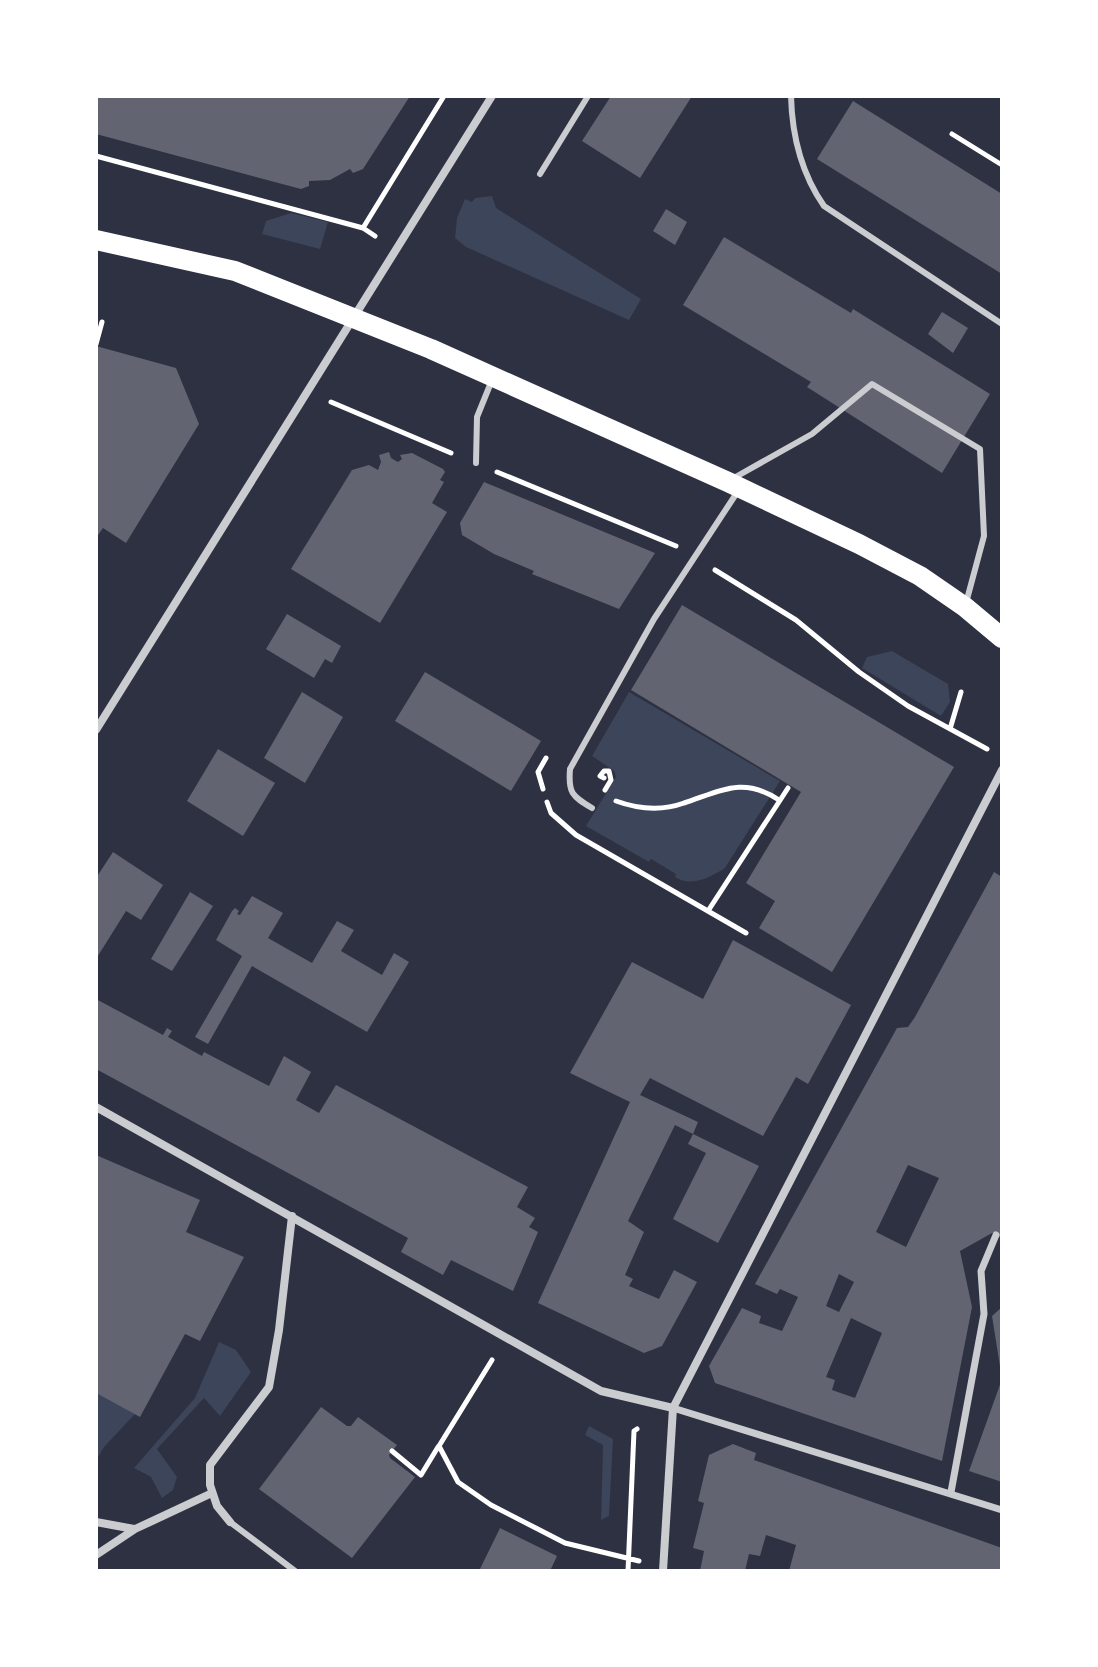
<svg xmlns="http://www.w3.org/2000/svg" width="1098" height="1667" font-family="Signika,sans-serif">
	<rect width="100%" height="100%" fill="#2d3142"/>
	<!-- green -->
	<path fill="#3c4559" d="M 492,196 L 496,208 L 641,299 L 629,320 L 466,247 L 455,238 L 457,218 L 465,199 L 472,202 L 475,198 Z
		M 291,213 L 328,222 L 320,249 L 262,234 L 266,221 Z
		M 892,651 L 948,684 L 950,702 L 941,716 L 862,668 L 867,657 Z
		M 629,692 L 780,781 L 725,868 C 711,877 691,888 675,877 L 676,874 L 651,859 L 649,862 L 586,826 L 616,777 L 614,771 L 592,756 Z
		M 219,1342 L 236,1350 L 251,1372 L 220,1416 L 204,1398 L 157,1449 L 177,1477 L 173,1490 L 162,1498 L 151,1477 L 134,1468 L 195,1398 Z
		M 96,1393 L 135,1414 L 104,1447 L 96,1461 Z
		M 589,1426 L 613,1439 L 609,1516 L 601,1520 L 603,1445 L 585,1435 Z"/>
	<!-- building -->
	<path fill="#626471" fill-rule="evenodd" d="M 96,96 L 410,96 L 363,169 L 353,173 L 350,169 L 330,180 L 309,181 L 309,186 L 301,189 L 96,134 Z
		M 611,96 L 692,96 L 640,178 L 582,141 Z
		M 853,101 L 1002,194 L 1002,274 L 817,159 Z
		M 666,209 L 687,222 L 675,245 L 653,231 Z
		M 724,237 L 851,313 L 853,309 L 990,394 L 942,473 L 807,387 L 811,382 L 683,305 Z
		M 942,312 L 968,328 L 953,353 L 928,334 Z
		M 96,346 L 176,368 L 199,424 L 126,543 L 103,528 L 96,538 Z
		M 389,452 L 391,458 L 398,462 L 402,459 L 400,455 L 412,453 L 443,469 L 445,472 L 440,480 L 444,482 L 432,503 L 447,512 L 380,623 L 291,569 L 352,470 L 369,465 L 378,470 L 381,462 L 379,455 Z
		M 484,482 L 655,553 L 619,609 L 532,574 L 534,571 L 494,554 L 462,535 L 460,523 Z
		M 682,605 L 954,767 L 832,972 L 759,928 L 775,901 L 746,883 L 801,792 L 631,690 Z
		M 287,614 L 341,646 L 332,663 L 325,659 L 314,678 L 266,649 Z
		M 425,672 L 541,741 L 511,791 L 395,721 Z
		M 302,692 L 343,717 L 305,783 L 264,758 Z
		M 218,749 L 275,783 L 243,836 L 187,801 Z
		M 113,852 L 163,885 L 141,920 L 126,911 L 96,959 L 96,878 Z
		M 994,872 L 1002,877 L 1002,1238 L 992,1233 L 960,1251 L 972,1307 L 942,1461 L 715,1383 L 709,1366 L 742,1308 L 761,1316 L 759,1323 L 782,1331 L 798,1297 L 780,1289 L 777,1294 L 755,1284 L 897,1028 L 908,1027 L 915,1017 ZM 908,1165 L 939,1178 L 906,1247 L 876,1232 ZM 839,1274 L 854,1282 L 839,1312 L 826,1306 ZM 851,1318 L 882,1333 L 855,1398 L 832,1390 L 835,1380 L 826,1377 Z
		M 190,892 L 213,906 L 172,971 L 151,959 Z
		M 252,896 L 283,913 L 268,938 L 312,963 L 337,921 L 354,930 L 341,951 L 382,975 L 394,953 L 409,962 L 367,1032 L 252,966 L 208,1044 L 195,1037 L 242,956 L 216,940 L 232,911 L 235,908 L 239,911 L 237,914 L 240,915 Z
		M 733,940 L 851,1005 L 808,1084 L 796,1077 L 763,1136 L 650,1078 L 640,1095 L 698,1122 L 693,1134 L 675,1125 L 628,1221 L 644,1232 L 625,1275 L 633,1279 L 629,1286 L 659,1299 L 674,1270 L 697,1282 L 662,1346 L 644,1353 L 538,1303 L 630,1102 L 570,1073 L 632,962 L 703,999 Z
		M 96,999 L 163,1035 L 167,1028 L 172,1031 L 168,1037 L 202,1056 L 204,1052 L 269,1086 L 284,1056 L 311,1072 L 296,1100 L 319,1113 L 336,1085 L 528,1187 L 517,1207 L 535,1218 L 529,1227 L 538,1232 L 513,1291 L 451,1260 L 443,1275 L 401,1252 L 408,1238 L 96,1069 Z
		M 693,1134 L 759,1166 L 718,1243 L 673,1219 L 706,1153 L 688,1144 Z
		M 96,1155 L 200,1200 L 186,1232 L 244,1257 L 200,1341 L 185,1334 L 140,1417 L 96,1393 Z
		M 1002,1307 L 1002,1482 L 969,1471 L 1002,1379 L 992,1316 Z
		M 321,1407 L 347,1426 L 351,1426 L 358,1417 L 397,1445 L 389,1455 L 390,1458 L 415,1477 L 352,1558 L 259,1489 Z
		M 733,1444 L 756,1453 L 754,1460 L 1002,1548 L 1002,1571 L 789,1571 L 796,1545 L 766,1535 L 760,1556 L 749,1554 L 745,1571 L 700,1571 L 704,1551 L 693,1548 L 704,1503 L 698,1501 L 709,1455 Z
		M 500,1528 L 557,1556 L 550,1571 L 479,1571 Z"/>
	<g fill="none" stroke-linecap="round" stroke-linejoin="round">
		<!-- path -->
		<path stroke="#fff" stroke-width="5" d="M 952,134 L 1002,165
			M 96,156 L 363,228 L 375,236
			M 363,228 L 444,96
			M 96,344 L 102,322
			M 331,402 L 451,453
			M 497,472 L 676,546
			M 715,570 L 796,620 L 859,672 L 908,706 L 987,749
			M 950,729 L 961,692
			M 604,778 L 600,776 L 604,771 L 609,771 L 611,780 L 605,790
			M 543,789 L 538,772 L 546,758
			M 616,801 C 638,809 662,811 684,803 C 721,791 743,776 779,800
			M 547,802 L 551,813 L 576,835 L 746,933
			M 708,911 L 788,788
			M 492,1360 L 439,1446 L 458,1482 L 491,1505 L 565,1543 L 639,1561
			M 392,1451 L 421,1475 L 438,1447
			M 628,1571 L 634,1431 L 637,1429"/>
		<!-- service -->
		<path stroke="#caccd0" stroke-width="6" d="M 791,96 C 792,136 801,173 824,206 L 1002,324
			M 540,174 L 588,96
			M 476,463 L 477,417 L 492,380
			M 732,479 L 812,434 L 872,384 L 980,449 L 984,536 L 966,603
			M 592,808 C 572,796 568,793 570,769 L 654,619 L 738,491
			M 230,1522 L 295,1571"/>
		<!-- pedestrian -->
		<path stroke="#caccd0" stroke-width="7" d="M 673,1408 L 1002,1510
			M 951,1492 L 984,1314 L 981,1271 L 996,1235"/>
		<!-- minor -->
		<path stroke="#caccd0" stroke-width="8" d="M 96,730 L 492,96
			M 96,1107 L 601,1391 L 673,1408
			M 96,1522 L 134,1529
			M 230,1522 L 217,1506 L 210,1485 L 210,1465 L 269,1387 L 279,1330 L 292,1216
			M 96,1555 L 135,1529 L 212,1493
			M 663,1571 L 673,1408 L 1002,770"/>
		<!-- primary -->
		<path stroke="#fff" stroke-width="20" d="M 96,240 L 235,271 L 431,349 L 728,482 L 859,544 L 920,576 L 965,607 L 1002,638"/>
	</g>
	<!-- border -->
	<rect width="1098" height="1667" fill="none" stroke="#ffffff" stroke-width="196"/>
</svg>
